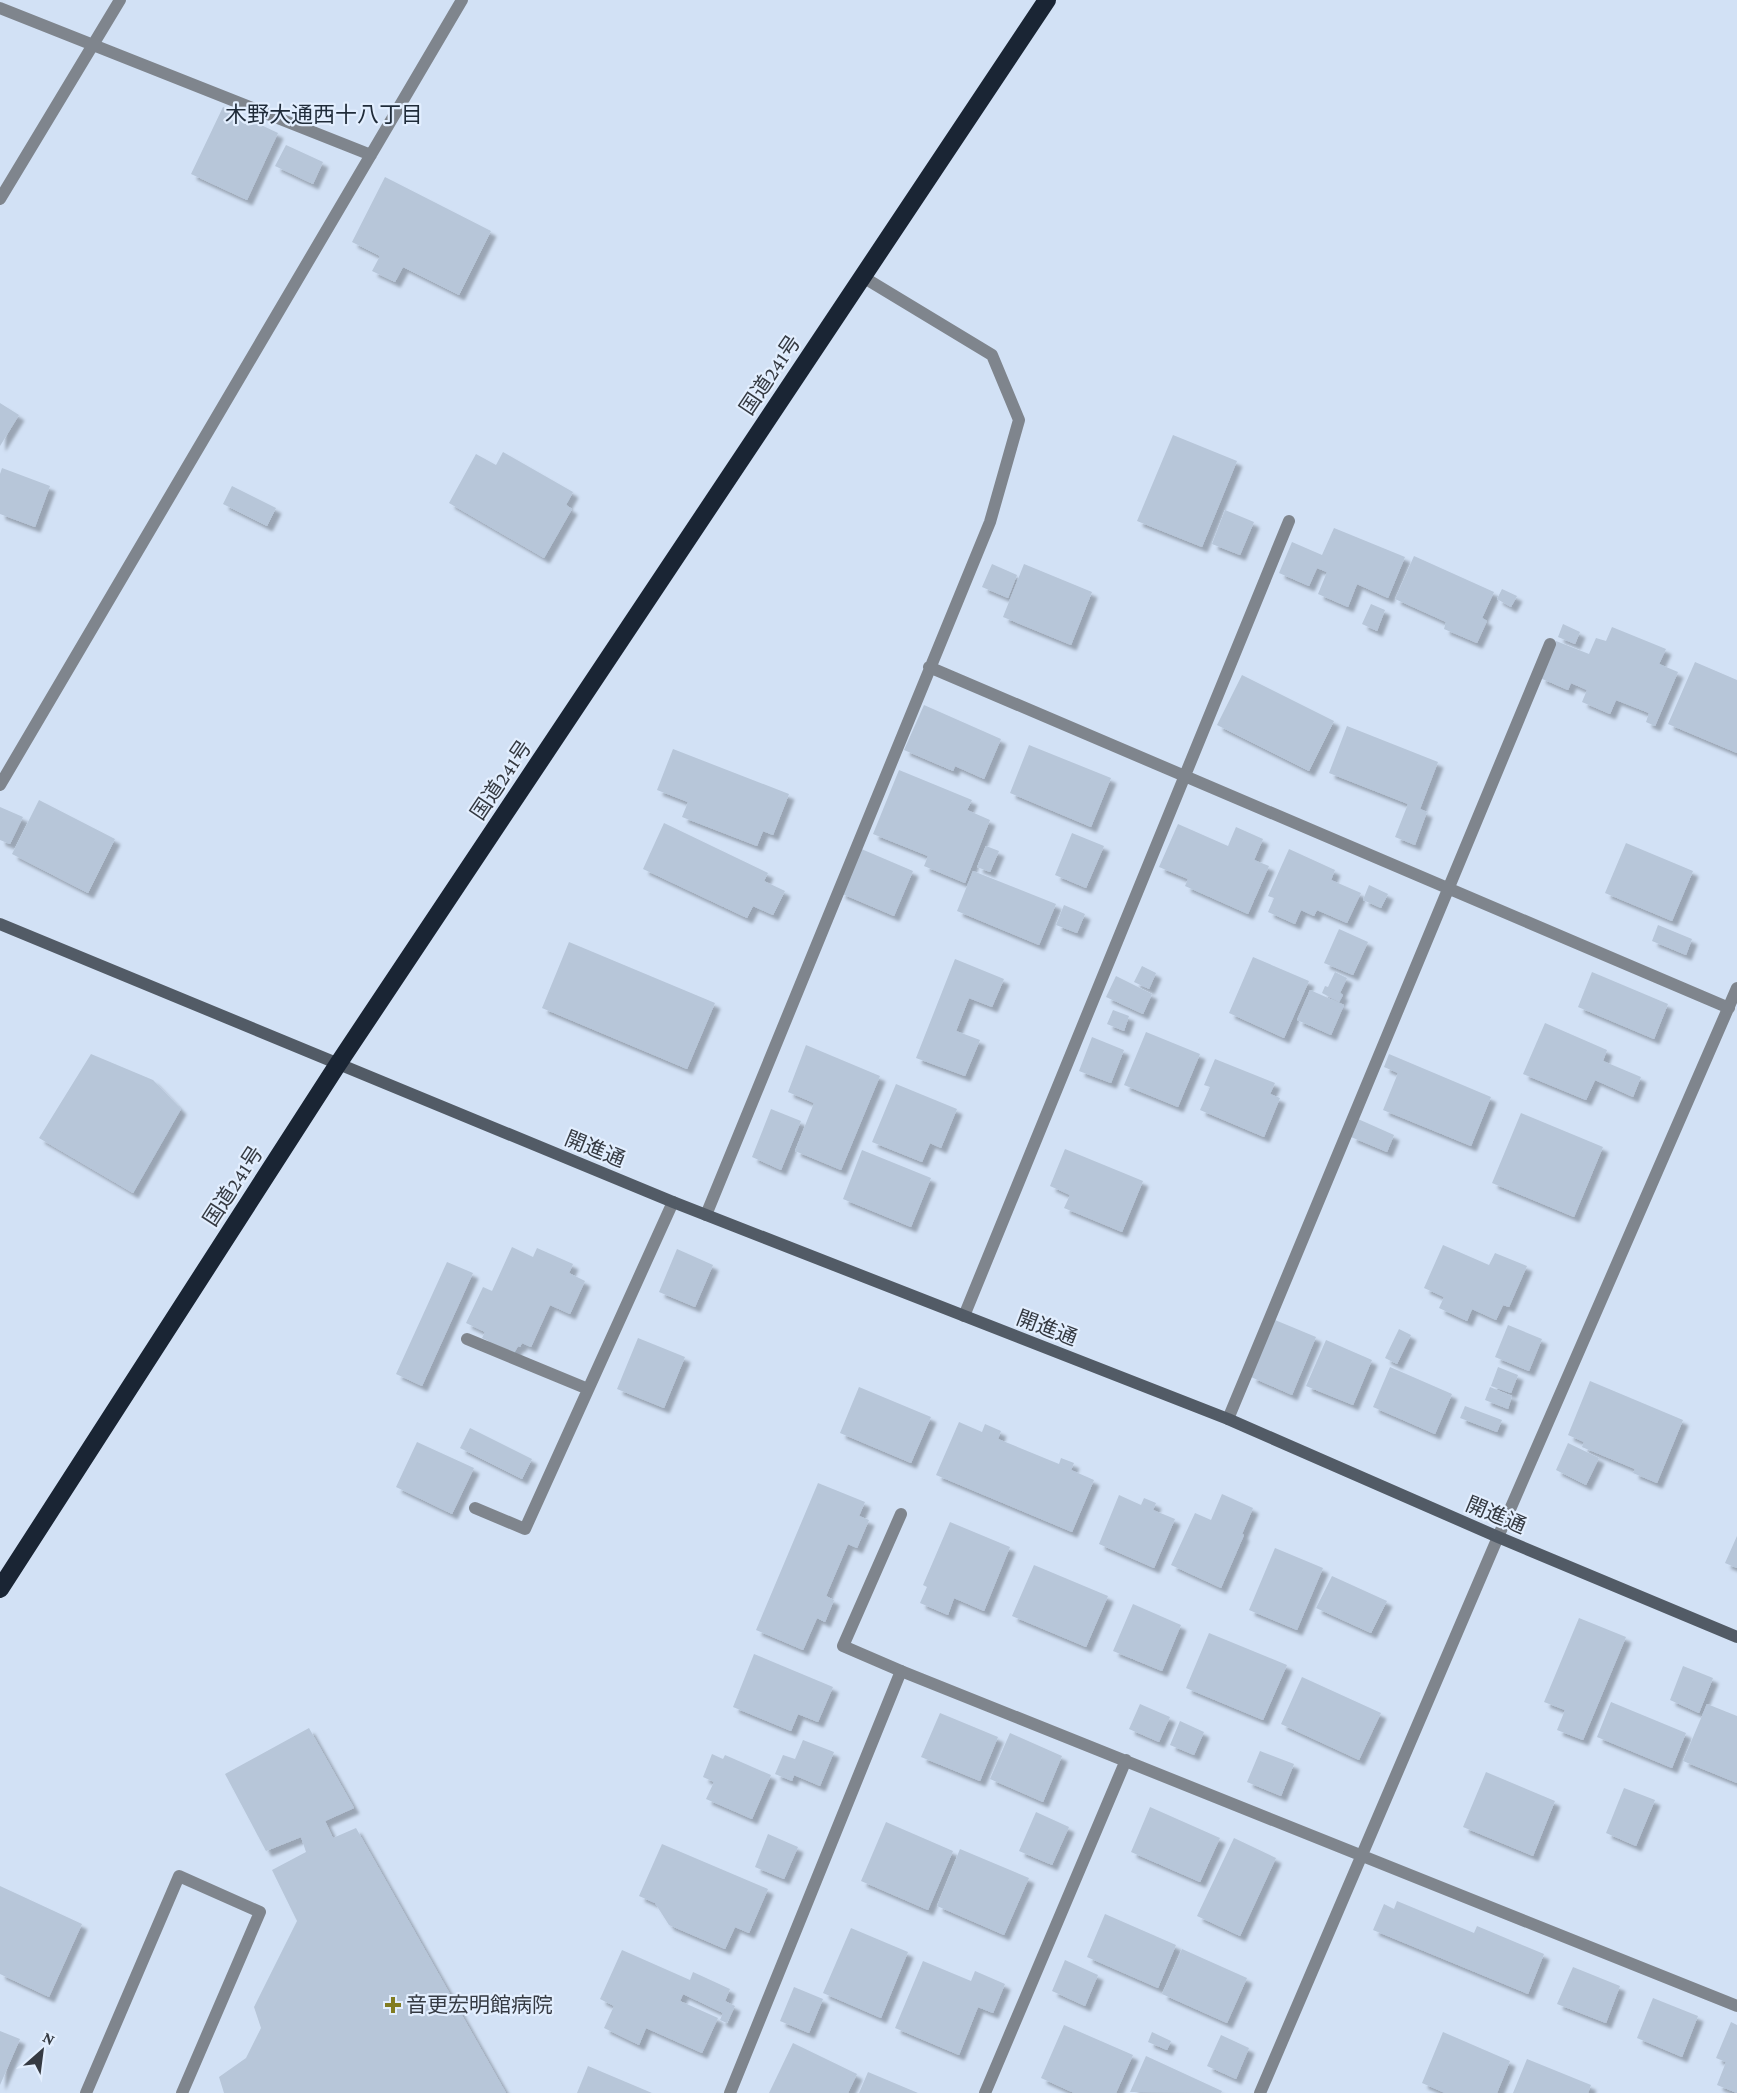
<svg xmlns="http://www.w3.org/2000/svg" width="1737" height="2093" font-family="'Crimson Pro','Noto Sans JP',serif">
	<defs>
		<filter id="shadow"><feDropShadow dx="5.5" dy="5.5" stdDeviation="1.5" flood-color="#0004"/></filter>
	</defs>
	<rect width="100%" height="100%" fill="#d2e1f5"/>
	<!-- building -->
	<path fill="#b7c6d9" filter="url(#shadow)" d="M 223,107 L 278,133 L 247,200 L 191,174 Z
		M 286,145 L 323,162 L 313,184 L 275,166 Z
		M 385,177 L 491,231 L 459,295 L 403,267 L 395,282 L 372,271 L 380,256 L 352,242 Z
		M 0,403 L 19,415 L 0,446 Z
		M 1173,435 L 1237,461 L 1202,547 L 1137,521 Z
		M 503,452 L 573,492 L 566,505 L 572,509 L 544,558 L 449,503 L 476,454 L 496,465 Z
		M 2,468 L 50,486 L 35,527 L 0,514 L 0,474 Z
		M 232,486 L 276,508 L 267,526 L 223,504 Z
		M 1225,510 L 1254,522 L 1240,555 L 1212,544 Z
		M 1334,528 L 1405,557 L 1388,598 L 1357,584 L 1348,607 L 1318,594 L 1327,572 L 1317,568 L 1309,586 L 1279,573 L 1292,542 L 1322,555 Z
		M 1414,556 L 1494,592 L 1482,618 L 1487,621 L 1477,643 L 1444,629 L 1446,622 L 1395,599 Z
		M 992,564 L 1017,575 L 1008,598 L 982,587 Z
		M 1024,564 L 1092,592 L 1071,645 L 1003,617 Z
		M 1502,589 L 1517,596 L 1511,607 L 1497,599 Z
		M 1371,604 L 1385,610 L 1377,631 L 1362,624 Z
		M 1563,624 L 1580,632 L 1575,644 L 1558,637 Z
		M 1612,627 L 1666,649 L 1659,664 L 1678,672 L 1655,726 L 1646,722 L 1649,713 L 1616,700 L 1610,714 L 1582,702 L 1587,690 L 1571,683 L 1568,690 L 1540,678 L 1556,641 L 1589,654 L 1596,638 L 1606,641 Z
		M 1695,662 L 1737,680 L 1737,753 L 1668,724 Z
		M 1242,675 L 1334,721 L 1309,771 L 1217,725 Z
		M 924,705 L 1001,739 L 984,779 L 955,766 L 953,771 L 904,750 Z
		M 1347,726 L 1438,762 L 1420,809 L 1427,812 L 1415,845 L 1395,837 L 1408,804 L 1329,773 Z
		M 1029,745 L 1111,778 L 1091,827 L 1010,793 Z
		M 673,749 L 789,794 L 773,835 L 763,831 L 757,846 L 682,817 L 688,802 L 657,790 Z
		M 899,770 L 972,800 L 967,810 L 990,820 L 965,883 L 924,866 L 928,856 L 873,834 Z
		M 39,800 L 115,839 L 88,893 L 12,854 Z
		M 0,807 L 23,817 L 10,844 L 0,840 Z
		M 664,823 L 768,873 L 764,881 L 785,891 L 773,915 L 753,906 L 747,918 L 643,869 Z
		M 1178,824 L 1228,846 L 1236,827 L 1263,839 L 1254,860 L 1269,866 L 1248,914 L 1185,886 L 1188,879 L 1159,867 Z
		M 1072,833 L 1104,846 L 1086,888 L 1055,875 Z
		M 1626,843 L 1693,871 L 1672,921 L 1605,893 Z
		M 986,846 L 999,851 L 990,872 L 977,867 Z
		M 859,848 L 913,871 L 894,916 L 840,893 Z
		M 1289,849 L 1335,870 L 1331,880 L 1361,893 L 1347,923 L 1317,910 L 1314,916 L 1301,910 L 1295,924 L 1268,912 L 1274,898 L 1268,896 Z
		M 973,871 L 1056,904 L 1039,945 L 957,911 Z
		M 1369,885 L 1388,894 L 1381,908 L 1363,900 Z
		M 1064,905 L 1085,914 L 1077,933 L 1056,925 Z
		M 1658,925 L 1692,939 L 1686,955 L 1652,941 Z
		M 1339,929 L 1368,942 L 1353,975 L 1324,963 Z
		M 569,942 L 715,1003 L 687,1069 L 542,1008 Z
		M 1253,957 L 1309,981 L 1284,1038 L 1229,1013 Z
		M 955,959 L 1004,979 L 992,1007 L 969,998 L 956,1031 L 980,1040 L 965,1076 L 916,1058 Z
		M 1142,966 L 1156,973 L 1149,989 L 1134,982 Z
		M 1335,972 L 1347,978 L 1340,993 L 1343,995 L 1339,1002 L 1322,993 L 1325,986 L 1328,987 Z
		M 1592,972 L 1668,1004 L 1654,1039 L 1578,1007 Z
		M 1116,976 L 1152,994 L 1143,1014 L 1106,997 Z
		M 1310,990 L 1344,1005 L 1331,1035 L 1297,1020 Z
		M 1113,1010 L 1129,1016 L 1124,1031 L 1107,1024 Z
		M 1545,1023 L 1607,1050 L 1603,1061 L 1641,1077 L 1633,1097 L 1595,1080 L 1586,1100 L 1523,1074 Z
		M 1146,1032 L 1200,1054 L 1178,1107 L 1124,1085 Z
		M 1092,1037 L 1124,1050 L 1111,1083 L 1079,1071 Z
		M 806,1045 L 880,1076 L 841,1170 L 795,1151 L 814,1103 L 788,1092 Z
		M 91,1054 L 153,1080 L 181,1109 L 133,1193 L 39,1138 Z
		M 1389,1054 L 1491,1097 L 1471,1146 L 1383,1110 L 1398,1073 L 1384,1067 Z
		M 1215,1059 L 1275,1083 L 1270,1094 L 1280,1098 L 1264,1137 L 1200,1110 L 1210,1087 L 1204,1085 Z
		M 896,1084 L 957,1109 L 941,1148 L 930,1143 L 922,1162 L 872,1142 Z
		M 771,1109 L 801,1121 L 781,1170 L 752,1157 Z
		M 1521,1113 L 1603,1147 L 1574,1217 L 1492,1183 Z
		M 1358,1119 L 1394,1135 L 1387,1152 L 1351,1137 Z
		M 1065,1149 L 1143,1181 L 1122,1232 L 1064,1208 L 1070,1195 L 1050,1186 Z
		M 862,1150 L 931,1178 L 911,1227 L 843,1199 Z
		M 1443,1245 L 1489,1265 L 1495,1253 L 1527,1266 L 1509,1307 L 1503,1305 L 1496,1320 L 1472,1309 L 1467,1321 L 1439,1308 L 1444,1297 L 1424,1288 Z
		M 512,1247 L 533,1257 L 537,1248 L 573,1264 L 569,1273 L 585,1281 L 570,1314 L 550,1305 L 531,1347 L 522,1343 L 520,1347 L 518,1346 L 514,1353 L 482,1338 L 485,1332 L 466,1323 L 483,1287 L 492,1291 Z
		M 677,1249 L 713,1265 L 695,1307 L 659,1292 Z
		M 447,1262 L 473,1273 L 422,1386 L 396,1374 Z
		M 1275,1320 L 1316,1337 L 1292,1395 L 1251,1377 Z
		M 1508,1325 L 1542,1339 L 1529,1371 L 1495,1357 Z
		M 1399,1329 L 1411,1335 L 1397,1364 L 1385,1358 Z
		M 638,1338 L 685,1357 L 664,1408 L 617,1389 Z
		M 1326,1340 L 1372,1360 L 1353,1405 L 1306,1386 Z
		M 1390,1367 L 1452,1394 L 1435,1434 L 1373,1407 Z
		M 1498,1367 L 1518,1375 L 1511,1393 L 1491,1386 Z
		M 1590,1381 L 1683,1420 L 1657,1483 L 1633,1473 L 1635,1469 L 1582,1447 L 1584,1442 L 1568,1435 Z
		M 859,1387 L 931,1417 L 911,1463 L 840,1433 Z
		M 1490,1387 L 1512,1396 L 1508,1409 L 1485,1400 Z
		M 1465,1406 L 1502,1420 L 1497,1432 L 1460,1418 Z
		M 959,1422 L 982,1432 L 985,1424 L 1001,1431 L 998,1439 L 1059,1464 L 1061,1458 L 1074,1463 L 1071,1470 L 1094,1480 L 1072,1532 L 936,1475 Z
		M 470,1428 L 532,1459 L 522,1479 L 460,1448 Z
		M 417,1442 L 474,1468 L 452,1514 L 396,1487 Z
		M 1568,1443 L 1599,1458 L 1586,1485 L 1556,1470 Z
		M 818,1483 L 865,1502 L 859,1516 L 869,1520 L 857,1548 L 848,1544 L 826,1596 L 834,1600 L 825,1622 L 817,1618 L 803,1650 L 756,1630 Z
		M 1222,1494 L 1253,1508 L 1242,1534 L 1244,1535 L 1221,1588 L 1171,1565 L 1195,1513 L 1211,1520 Z
		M 1119,1495 L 1141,1505 L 1144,1498 L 1156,1503 L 1153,1510 L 1175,1519 L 1154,1568 L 1099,1544 Z
		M 950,1522 L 1010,1547 L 984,1611 L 954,1598 L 948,1615 L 920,1603 L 927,1587 L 923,1585 Z
		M 1737,1536 L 1737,1568 L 1725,1563 Z
		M 1275,1548 L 1323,1568 L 1297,1630 L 1249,1610 Z
		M 1034,1565 L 1108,1596 L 1086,1647 L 1012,1616 Z
		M 1332,1576 L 1387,1601 L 1371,1633 L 1316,1608 Z
		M 1133,1604 L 1181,1625 L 1162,1671 L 1113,1651 Z
		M 1579,1618 L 1626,1637 L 1583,1740 L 1557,1730 L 1565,1710 L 1544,1702 Z
		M 1209,1633 L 1287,1665 L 1263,1720 L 1186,1688 Z
		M 754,1654 L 833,1687 L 818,1722 L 798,1714 L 791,1731 L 733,1707 Z
		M 1683,1666 L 1713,1678 L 1699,1713 L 1670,1700 Z
		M 1302,1677 L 1381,1713 L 1359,1760 L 1281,1724 Z
		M 1611,1702 L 1686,1733 L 1672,1768 L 1597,1737 Z
		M 1140,1704 L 1170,1717 L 1159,1742 L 1129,1729 Z
		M 1707,1704 L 1737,1716 L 1737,1783 L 1683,1761 Z
		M 940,1713 L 998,1737 L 980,1781 L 921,1757 Z
		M 1180,1721 L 1204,1732 L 1194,1755 L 1170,1745 Z
		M 309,1728 L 354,1808 L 325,1821 L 333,1838 L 356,1828 L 506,2093 L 224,2093 L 219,2077 L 246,2058 L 261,2028 L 254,2007 L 297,1921 L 272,1870 L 306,1852 L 301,1837 L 266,1851 L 225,1774 Z
		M 1010,1733 L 1062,1756 L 1043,1802 L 990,1779 Z
		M 803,1740 L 834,1752 L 820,1786 L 794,1775 L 792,1781 L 775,1774 L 783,1755 L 795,1759 Z
		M 1260,1751 L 1294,1764 L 1281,1796 L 1247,1782 Z
		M 712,1754 L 723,1759 L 725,1755 L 771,1775 L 752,1819 L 706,1799 L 714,1782 L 703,1777 Z
		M 1486,1772 L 1555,1801 L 1533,1856 L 1463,1827 Z
		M 1624,1788 L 1655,1800 L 1636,1846 L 1606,1833 Z
		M 1150,1807 L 1220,1838 L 1200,1882 L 1131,1852 Z
		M 1036,1812 L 1069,1827 L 1052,1865 L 1019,1851 Z
		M 886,1822 L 953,1851 L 928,1910 L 861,1881 Z
		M 768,1834 L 798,1847 L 784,1879 L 755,1867 Z
		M 1234,1838 L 1276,1858 L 1240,1936 L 1197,1916 Z
		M 662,1844 L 768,1889 L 749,1933 L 735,1927 L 725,1949 L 669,1925 L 655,1903 L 639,1896 Z
		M 960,1849 L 1029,1878 L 1004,1935 L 937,1906 Z
		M 0,1886 L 82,1924 L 49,1997 L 0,1974 Z
		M 1397,1901 L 1474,1933 L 1477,1926 L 1544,1954 L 1528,1994 L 1373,1930 L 1384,1904 L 1394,1909 Z
		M 1105,1914 L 1176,1945 L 1158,1988 L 1087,1957 Z
		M 851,1928 L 908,1952 L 881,2018 L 823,1993 Z
		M 1182,1949 L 1247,1978 L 1227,2023 L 1162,1994 Z
		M 622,1950 L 690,1980 L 693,1972 L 730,1989 L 725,2001 L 735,2006 L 727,2023 L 720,2020 L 723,2013 L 683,1994 L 680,2001 L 718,2018 L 702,2053 L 646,2028 L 639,2045 L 604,2028 L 614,2006 L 600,1999 Z
		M 1065,1960 L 1098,1975 L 1085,2006 L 1052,1991 Z
		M 923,1961 L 971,1981 L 975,1971 L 1005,1984 L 993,2013 L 978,2007 L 959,2055 L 895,2028 Z
		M 1573,1967 L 1620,1986 L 1606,2023 L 1557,2004 Z
		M 794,1987 L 823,1999 L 809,2033 L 780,2021 Z
		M 1653,1998 L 1698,2016 L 1682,2057 L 1637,2038 Z
		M 1731,2022 L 1737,2025 L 1737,2093 L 1717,2085 L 1726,2062 L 1716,2058 Z
		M 1064,2025 L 1133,2055 L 1116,2093 L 1074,2093 L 1041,2078 Z
		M 0,2031 L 20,2039 L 0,2085 Z
		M 1152,2032 L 1171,2041 L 1167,2050 L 1148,2042 Z
		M 1443,2032 L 1510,2061 L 1497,2093 L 1445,2093 L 1422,2083 Z
		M 1221,2035 L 1249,2048 L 1236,2079 L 1207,2066 Z
		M 793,2043 L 857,2074 L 848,2093 L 769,2093 Z
		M 1146,2056 L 1222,2091 L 1221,2093 L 1130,2092 Z
		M 1527,2059 L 1591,2085 L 1588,2093 L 1513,2093 Z
		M 588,2066 L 652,2093 L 577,2093 Z
		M 868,2072 L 918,2093 L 859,2093 Z"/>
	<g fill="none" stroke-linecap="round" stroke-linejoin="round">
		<!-- lane -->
		<path stroke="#7f858d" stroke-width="12" d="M 467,1339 L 588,1389
			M 475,1508 L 525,1529 L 673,1202
			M 901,1514 L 843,1646 L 901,1671
			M 86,2093 L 179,1876 L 260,1912 L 182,2093"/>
		<!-- street -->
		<path stroke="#7f858d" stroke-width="12" d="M 0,8 L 371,155
			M 0,199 L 120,0
			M 929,667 L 1729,1008
			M 0,785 L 462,0
			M 706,1215 L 990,522 L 1019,420 L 992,355 L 863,277
			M 964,1316 L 1289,521
			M 1228,1419 L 1550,644
			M 730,2093 L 901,1671 L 1737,2006
			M 985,2093 L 1126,1760
			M 1260,2093 L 1498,1537 L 1737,988"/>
		<!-- secondary -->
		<path stroke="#525b66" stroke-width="12" d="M 0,924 L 673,1202 L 1228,1419 L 1498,1537 L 1737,1637"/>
		<!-- highway -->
		<path stroke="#1a2534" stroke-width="18" d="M 0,1589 L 338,1064 L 1047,0"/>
	</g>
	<!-- markers -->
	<path fill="#817c22" stroke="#e2eefe" stroke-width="2" d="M390 1996h6v6h6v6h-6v6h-6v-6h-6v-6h6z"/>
	<g text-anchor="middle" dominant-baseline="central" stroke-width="4.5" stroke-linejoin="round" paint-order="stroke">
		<!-- street labels -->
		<g font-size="21" fill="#353a42" stroke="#e2eefe">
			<text transform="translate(770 375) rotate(-56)">国道241号</text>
			<text transform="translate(501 780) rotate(-56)">国道241号</text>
			<text transform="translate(595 1149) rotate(22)">開進通</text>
			<text transform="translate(233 1186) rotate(-57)">国道241号</text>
			<text transform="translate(1047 1328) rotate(21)">開進通</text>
			<text transform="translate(1496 1515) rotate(23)">開進通</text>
		</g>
		<!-- poi labels -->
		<g font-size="21" fill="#353a42" stroke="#e2eefe" text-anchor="start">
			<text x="406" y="2005">音更宏明館病院</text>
		</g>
		<!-- neighbourhood labels -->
		<g font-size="22" fill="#1f2b39" stroke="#e2eefe">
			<text x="324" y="114">木野大通西十八丁目</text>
		</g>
	</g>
	<!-- north arrow -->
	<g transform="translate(42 2051) rotate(28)" stroke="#e2eefe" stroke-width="4.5" paint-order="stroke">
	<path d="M0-4.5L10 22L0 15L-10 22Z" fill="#353a42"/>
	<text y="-9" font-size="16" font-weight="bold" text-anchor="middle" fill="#353a42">N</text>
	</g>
</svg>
